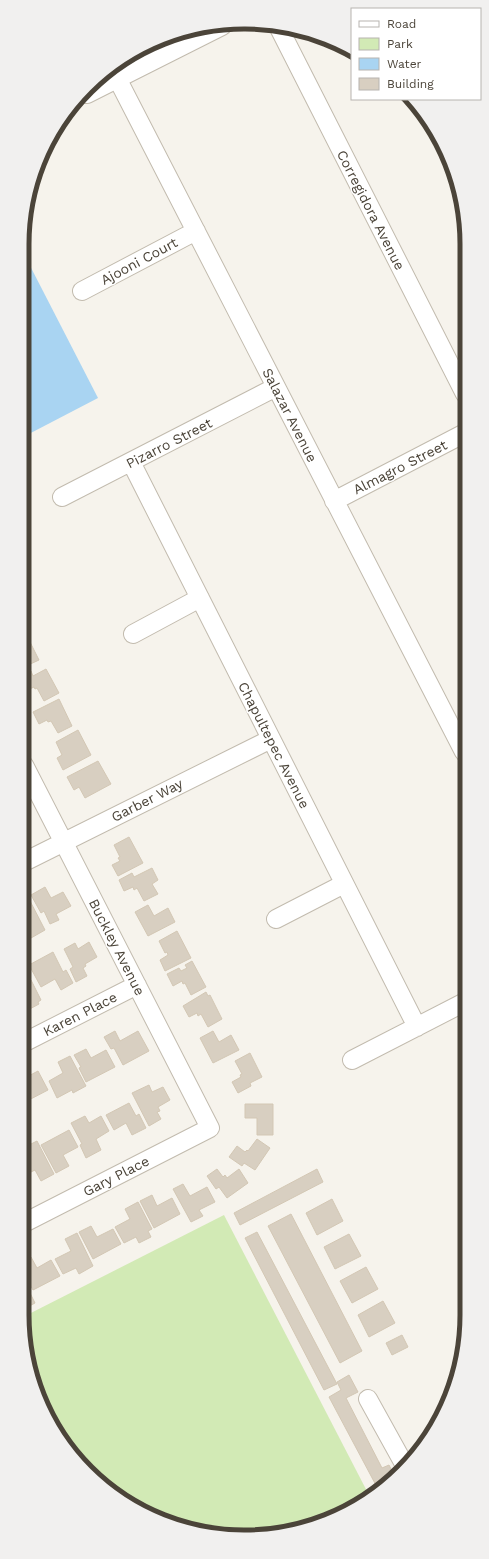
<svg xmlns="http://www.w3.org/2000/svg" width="489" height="1559" font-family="'Work Sans',sans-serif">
	<rect width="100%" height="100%" fill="#f6f3ec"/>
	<!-- green -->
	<path fill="#d2eab5" d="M 224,1215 L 370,1497 L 302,1529 L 216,1535 L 146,1514 L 77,1461 L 39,1399 L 23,1317 Z"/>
	<!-- water -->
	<path fill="#a9d4f2" d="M 26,258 L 98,398 L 25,436 Z"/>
	<!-- building -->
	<path fill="#d8cfc1" stroke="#d3c7b4" d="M 27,636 L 39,660 L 26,666 L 28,670 L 24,671 L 25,637 Z
		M 46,669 L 59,693 L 44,701 L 37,688 L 35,689 L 34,687 L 25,691 L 24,674 L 31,671 L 33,676 Z
		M 59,699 L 72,726 L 58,733 L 51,721 L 48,722 L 47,720 L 39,724 L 33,712 Z
		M 78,730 L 91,755 L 63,770 L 57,758 L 62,755 L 56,742 Z
		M 98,761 L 111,784 L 85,798 L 79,787 L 74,790 L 67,777 Z
		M 129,837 L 143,863 L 118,876 L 112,865 L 120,861 L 118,858 L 120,857 L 114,845 Z
		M 152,868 L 158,880 L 152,884 L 158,894 L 144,901 L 137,888 L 134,890 L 133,887 L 124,891 L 119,880 L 132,873 L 134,877 Z
		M 45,887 L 51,898 L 63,892 L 71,906 L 56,914 L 59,920 L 50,924 L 44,911 L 41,913 L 31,895 Z
		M 29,899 L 45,930 L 31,938 L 28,932 L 23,934 L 24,902 Z
		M 148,905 L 154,916 L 168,908 L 175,922 L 148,936 L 135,912 Z
		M 177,931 L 191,958 L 165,971 L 160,960 L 168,955 L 167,952 L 165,953 L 159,941 Z
		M 89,942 L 97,957 L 85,964 L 86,966 L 83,968 L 87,976 L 76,982 L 70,969 L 73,967 L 64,949 L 75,943 L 78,949 Z
		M 53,952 L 63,972 L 66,970 L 73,983 L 61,990 L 55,979 L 41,987 L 29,965 Z
		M 192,961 L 206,987 L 191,995 L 185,983 L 183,984 L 182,981 L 173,986 L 167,974 L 179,968 L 181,971 L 187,968 L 185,965 Z
		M 31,980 L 41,1000 L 38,1002 L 39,1004 L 26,1011 L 24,1008 L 23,1008 L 23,984 Z
		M 206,992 L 208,996 L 210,995 L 222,1019 L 208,1027 L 201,1014 L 198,1016 L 197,1013 L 189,1017 L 183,1006 Z
		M 115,1031 L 120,1041 L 138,1031 L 149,1051 L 123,1065 L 114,1048 L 111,1049 L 104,1037 Z
		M 213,1031 L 219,1042 L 231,1035 L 239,1050 L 213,1063 L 200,1038 Z
		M 86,1049 L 91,1058 L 106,1050 L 115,1067 L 86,1082 L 79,1068 L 81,1067 L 74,1055 Z
		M 250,1053 L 262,1077 L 250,1083 L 251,1086 L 238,1093 L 232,1082 L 241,1077 L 240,1075 L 242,1074 L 235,1061 Z
		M 70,1056 L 86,1086 L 73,1093 L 72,1090 L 57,1098 L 49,1081 L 63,1073 L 58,1062 Z
		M 38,1071 L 48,1090 L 23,1103 L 23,1079 Z
		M 149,1085 L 152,1092 L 163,1087 L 170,1100 L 158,1107 L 160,1111 L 157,1112 L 161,1119 L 149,1126 L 132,1093 Z
		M 129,1103 L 136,1116 L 139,1114 L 146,1128 L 132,1135 L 126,1123 L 114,1130 L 106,1115 Z
		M 245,1104 L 273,1104 L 273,1135 L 257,1135 L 257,1118 L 245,1118 Z
		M 85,1116 L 89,1123 L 101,1116 L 109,1131 L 96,1139 L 101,1150 L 86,1158 L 80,1145 L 82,1144 L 71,1123 Z
		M 69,1130 L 78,1147 L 63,1155 L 69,1166 L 56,1173 L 41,1145 Z
		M 257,1139 L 270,1148 L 255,1170 L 244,1163 L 242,1166 L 229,1157 L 237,1146 L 245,1152 L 247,1150 L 248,1151 Z
		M 37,1141 L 54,1174 L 41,1181 L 35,1170 L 23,1176 L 23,1156 L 26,1154 L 23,1148 Z
		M 217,1169 L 223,1177 L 225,1175 L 227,1178 L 239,1169 L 248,1183 L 227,1198 L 219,1187 L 216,1189 L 207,1176 Z
		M 317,1169 L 323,1182 L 240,1225 L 234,1213 Z
		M 183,1184 L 190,1196 L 207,1187 L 215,1202 L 199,1210 L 203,1216 L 191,1222 L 173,1189 Z
		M 152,1195 L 157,1206 L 172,1198 L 180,1214 L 154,1228 L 140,1201 Z
		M 332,1199 L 343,1221 L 317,1235 L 306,1213 Z
		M 138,1202 L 152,1229 L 148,1231 L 151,1237 L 139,1243 L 136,1237 L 124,1243 L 115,1227 L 130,1219 L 125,1209 Z
		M 291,1214 L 362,1351 L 340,1363 L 268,1226 Z
		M 91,1226 L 97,1237 L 113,1229 L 121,1244 L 93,1259 L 79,1232 Z
		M 257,1232 L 337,1384 L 324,1390 L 245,1238 Z
		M 77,1233 L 93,1266 L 79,1274 L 76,1268 L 63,1274 L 55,1259 L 71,1251 L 65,1239 Z
		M 349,1234 L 361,1256 L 335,1269 L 324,1247 Z
		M 31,1257 L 37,1268 L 51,1260 L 60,1276 L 33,1290 L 22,1270 L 22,1261 Z
		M 366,1267 L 378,1289 L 352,1303 L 340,1281 Z
		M 22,1283 L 28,1295 L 30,1293 L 35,1303 L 22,1310 Z
		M 383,1301 L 395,1323 L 369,1337 L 358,1315 Z
		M 402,1335 L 408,1347 L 392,1355 L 386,1343 Z
		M 349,1375 L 358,1392 L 346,1398 L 382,1468 L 389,1465 L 392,1471 L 397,1468 L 398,1470 L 378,1489 L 329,1397 L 341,1390 L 337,1382 Z"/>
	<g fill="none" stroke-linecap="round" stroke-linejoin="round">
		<defs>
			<path id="minor" d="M 278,26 L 465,394
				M 117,78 L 464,752
				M 87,94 L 222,26
				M 82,291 L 196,231
				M 131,462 L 417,1027
				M 62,497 L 276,387
				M 334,501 L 465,433
				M 133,634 L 200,598
				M 24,862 L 271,739
				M 276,919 L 344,884
				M 23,1043 L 137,985
				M 352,1060 L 463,1003
				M 22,1224 L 210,1128 L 24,765
				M 368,1399 L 404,1464"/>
		</defs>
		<!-- minor casing -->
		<use href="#minor" stroke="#c2bbae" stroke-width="20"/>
		<!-- minor -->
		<use href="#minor" stroke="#fff" stroke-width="18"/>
	</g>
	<g text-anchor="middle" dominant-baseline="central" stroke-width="3" stroke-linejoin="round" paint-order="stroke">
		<!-- street labels -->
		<g font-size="14" fill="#4b4439" stroke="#fff">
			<text transform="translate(371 210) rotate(63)">Corregidora Avenue</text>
			<text transform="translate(139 261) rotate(-28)">Ajooni Court</text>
			<text transform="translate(290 415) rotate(63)">Salazar Avenue</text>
			<text transform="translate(169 443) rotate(-27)">Pizarro Street</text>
			<text transform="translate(400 467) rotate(-27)">Almagro Street</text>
			<text transform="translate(274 745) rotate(63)">Chapultepec Avenue</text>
			<text transform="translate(147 800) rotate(-27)">Garber Way</text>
			<text transform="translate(117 947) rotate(63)">Buckley Avenue</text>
			<text transform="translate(80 1014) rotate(-27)">Karen Place</text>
			<text transform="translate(116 1176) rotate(-27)">Gary Place</text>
		</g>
	</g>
	<!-- crop -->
	<path d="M0 0H489V1559H0ZM244 29H245A215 215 0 0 1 460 244V1315A215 215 0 0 1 245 1530H244A215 215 0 0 1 29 1315V244A215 215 0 0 1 244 29Z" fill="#f1f0ef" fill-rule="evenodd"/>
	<path fill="none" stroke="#4b4439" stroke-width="5" d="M244 29H245A215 215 0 0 1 460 244V1315A215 215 0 0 1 245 1530H244A215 215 0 0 1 29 1315V244A215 215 0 0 1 244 29Z"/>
	<!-- legend -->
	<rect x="351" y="8" width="130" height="92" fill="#ffffff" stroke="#b7b4b0"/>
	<rect x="359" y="21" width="20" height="6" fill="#ffffff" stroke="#b7b4b0"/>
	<text x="387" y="28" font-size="12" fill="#4b4439">Road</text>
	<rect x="359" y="38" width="20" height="12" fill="#d2eab5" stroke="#b7b4b0"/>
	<text x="387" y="48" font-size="12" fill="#4b4439">Park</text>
	<rect x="359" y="58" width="20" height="12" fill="#a9d4f2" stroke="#b7b4b0"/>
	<text x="387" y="68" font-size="12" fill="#4b4439">Water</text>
	<rect x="359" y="78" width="20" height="12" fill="#d8cfc1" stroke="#b7b4b0"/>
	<text x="387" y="88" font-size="12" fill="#4b4439">Building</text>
</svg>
